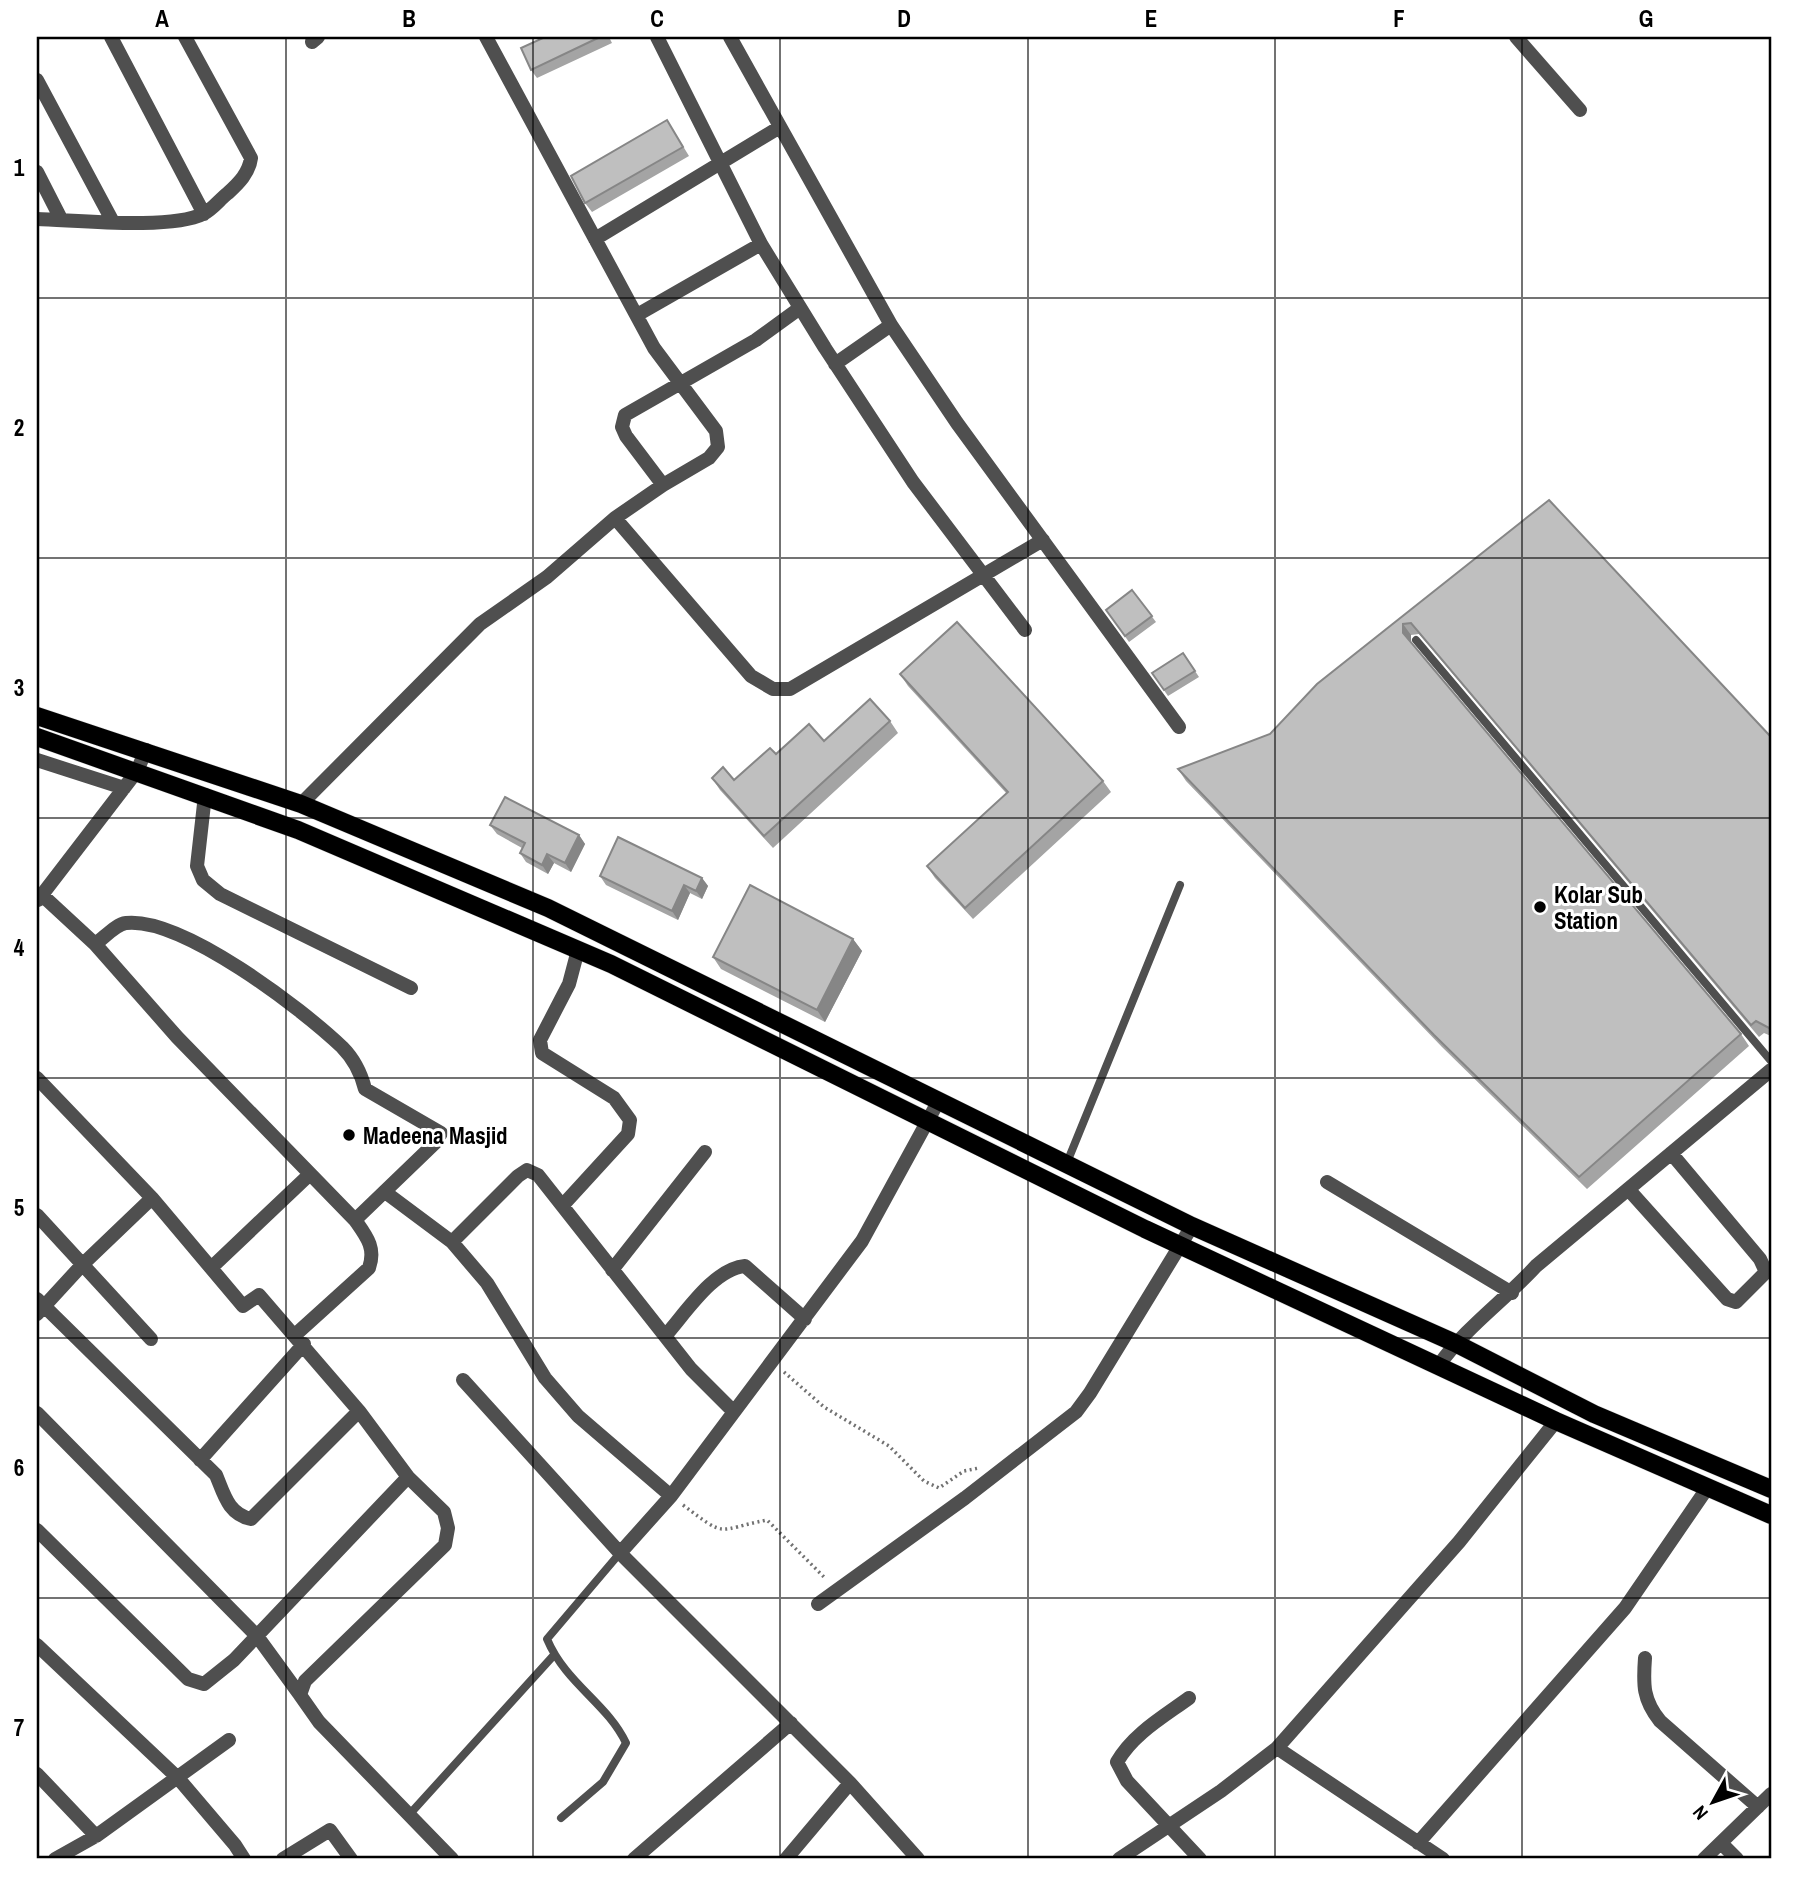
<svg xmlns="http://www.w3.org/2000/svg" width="1808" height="1896" font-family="'Archivo Narrow',sans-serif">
	<rect width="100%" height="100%" fill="#fff"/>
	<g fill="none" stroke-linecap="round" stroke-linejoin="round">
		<defs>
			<path id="primary" d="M 37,716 L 301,804 L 548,908 L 1192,1226 L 1455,1343 L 1594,1414 L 1771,1489
				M 37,737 L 298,830 L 611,964 L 1145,1229 L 1556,1421 L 1771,1515"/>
		</defs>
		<!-- primary casing -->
		<use href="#primary" stroke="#dbdbdb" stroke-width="19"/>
		<!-- path -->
		<path stroke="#717171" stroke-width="3.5" stroke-dasharray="2 3.5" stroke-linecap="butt" d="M 784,1372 L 824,1407 L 889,1446 L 924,1481 L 939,1488 L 964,1471 L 979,1468
			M 683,1505 C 728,1539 715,1530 767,1520 L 826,1579"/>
		<!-- lane -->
		<path stroke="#4f4f4f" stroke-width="8" d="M 1416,640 L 1771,1061
			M 1066,1165 L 1180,885
			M 408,1816 L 554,1655
			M 561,1818 L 603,1782 L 626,1743 C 607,1703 566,1684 547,1639 L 620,1553"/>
		<!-- street -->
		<path stroke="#4f4f4f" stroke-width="14" d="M 111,37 L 204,214
			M 657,37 L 761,244 L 825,348 L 913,482 L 1025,630
			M 730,37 L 891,325 L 957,423 L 1179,727
			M 1516,37 L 1580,110
			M 312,42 L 318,37
			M 37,80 L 113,222
			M 37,172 L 61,219
			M 37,219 C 76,220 171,230 203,214 C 212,210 220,199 228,193 C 239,183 249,173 251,158 L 185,37
			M 595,239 L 780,127
			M 637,315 L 761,244
			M 835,364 L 891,325
			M 663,485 L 626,436 L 622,427 L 625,415 L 756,340 L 800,308
			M 615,518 L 751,676 L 773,689 L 790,689 L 1043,540
			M 37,760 L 124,788
			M 205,795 L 197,866 L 203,880 L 220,894 L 411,988
			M 301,804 L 480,624 L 547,577 L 615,518 L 663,485 L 709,458 L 718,447 L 716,431 L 654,348 L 486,37
			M 42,895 L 95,944 L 177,1037 L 355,1220 C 367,1237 376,1248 369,1268 L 295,1335
			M 38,900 L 137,771 L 146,750
			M 95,944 C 104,938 116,924 126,923 C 182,917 301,1008 342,1047 C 354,1059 361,1073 365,1089 L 441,1133 L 436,1142 L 355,1220
			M 37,1078 L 152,1198 L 243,1306 L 259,1295 L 359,1411 L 408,1477 L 444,1512 L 448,1528 L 445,1545 L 305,1681 L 300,1695 L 319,1722 L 452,1859
			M 1327,1182 L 1512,1293
			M 1629,1190 L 1727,1299 L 1736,1302 L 1766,1272 L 1760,1259 L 1671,1153
			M 385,1192 L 452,1242 L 487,1283 L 545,1378 L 578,1416 L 671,1496
			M 563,1205 L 628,1134 L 630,1120 L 614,1098 L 542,1053 L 540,1040 L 569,984 L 578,950
			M 37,1215 L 151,1339
			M 452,1242 L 518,1176 L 527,1170 L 538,1175 L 691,1369 L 734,1412
			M 212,1267 L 309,1175
			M 612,1270 L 705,1152
			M 37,1299 L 216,1475 C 224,1494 228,1514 251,1519 L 359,1411
			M 37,1314 L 82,1265 L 152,1198
			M 665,1336 C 685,1314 713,1269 745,1266 L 805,1319
			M 1439,1365 C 1466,1327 1505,1300 1536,1266 L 1771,1070
			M 463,1380 L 620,1553
			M 37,1413 L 257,1636 L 300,1695
			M 200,1460 L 304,1344
			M 37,1530 L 188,1679 L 204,1684 L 234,1660 L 408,1477
			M 818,1604 L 965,1498 L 1076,1412 L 1090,1393 L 1192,1226
			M 37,1645 L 178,1778 L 235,1845 L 244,1859
			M 1645,1658 C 1643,1685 1643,1700 1660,1721 L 1758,1807
			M 1189,1698 C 1163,1717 1133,1734 1117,1762 L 1127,1781 L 1200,1859
			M 1277,1748 L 1443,1859
			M 37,1774 L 96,1836
			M 850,1783 L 918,1859
			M 1418,1843 L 1625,1608 L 1708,1487
			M 1721,1843 L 1737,1859
			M 55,1859 L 96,1836 L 229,1740
			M 283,1859 L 330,1830 L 351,1859
			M 634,1859 L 791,1723
			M 786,1859 L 850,1783 L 620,1553 L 671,1496 L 862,1241 L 938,1102
			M 1119,1859 L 1221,1791 L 1277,1748 L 1459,1542 L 1556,1421
			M 1704,1859 L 1771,1794"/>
		<!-- primary -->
		<use href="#primary" stroke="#000" stroke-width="18"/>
	</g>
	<!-- wall -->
	<path fill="#a4a4a4" d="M 545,37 L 609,37 L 612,43 L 537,78 L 531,70 Z
		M 667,120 L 689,156 L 592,212 L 585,203 Z
		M 1549,500 L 1771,737 L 1771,1036 L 1764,1033 L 1759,1037 L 1419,634 L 1411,635 L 1411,642 L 1741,1034 L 1749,1046 L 1587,1189 L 1442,1047 L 1186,781 L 1178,769 L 1270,734 Z
		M 1132,590 L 1156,622 L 1129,642 L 1106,610 Z
		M 1183,653 L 1199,677 L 1168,696 L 1152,673 Z
		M 900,674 L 1103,781 L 1111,792 L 973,919 L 935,878 L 927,866 L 1007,794 L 908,686 Z
		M 890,721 L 898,733 L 773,848 L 720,790 L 712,778 L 734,780 L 776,754 Z
		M 490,825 L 579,835 L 585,844 L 571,872 L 554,863 L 548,874 L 526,862 L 520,853 L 522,848 L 497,834 Z
		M 600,876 L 702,878 L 708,886 L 702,899 L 690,893 L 678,920 L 606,885 Z
		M 853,939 L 862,951 L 825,1022 L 721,969 L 713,957 Z"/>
	<!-- shaded-wall -->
	<path fill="#868686" d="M 1403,624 L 1411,635 L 1411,644 L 1403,633 Z
		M 579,835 L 585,844 L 571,872 L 565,863 Z
		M 547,854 L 554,863 L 548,874 L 542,865 Z
		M 702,878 L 708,886 L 702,899 L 696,891 Z
		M 684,885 L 690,893 L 678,920 L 672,911 Z
		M 853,939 L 862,951 L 825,1022 L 817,1010 Z"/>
	<!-- building -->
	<path fill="#bfbfbf" stroke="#868686" stroke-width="2" d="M 545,37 L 600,37 L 531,70 L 521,48 Z
		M 667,120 L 683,147 L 585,203 L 571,176 Z
		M 1549,500 L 1771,737 L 1771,1029 L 1756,1021 L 1751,1025 L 1411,623 L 1403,624 L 1403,633 L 1741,1034 L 1579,1177 L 1434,1035 L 1178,769 L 1270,734 L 1317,684 Z
		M 1132,590 L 1152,616 L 1125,636 L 1106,610 Z
		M 957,622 L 1103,781 L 965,908 L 927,866 L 1008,792 L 900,674 Z
		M 1183,653 L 1195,671 L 1164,690 L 1152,673 Z
		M 870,699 L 890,721 L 764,836 L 712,778 L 723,767 L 734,780 L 770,748 L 776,754 L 809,724 L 824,741 Z
		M 505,797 L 579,835 L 565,863 L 547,854 L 542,865 L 520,853 L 525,843 L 490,825 Z
		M 618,837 L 702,878 L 696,891 L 684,885 L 672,911 L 600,876 Z
		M 750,885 L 853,939 L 817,1010 L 713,957 Z"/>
	<!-- grid -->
	<path fill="none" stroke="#000" stroke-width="2" stroke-opacity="0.55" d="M 286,37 L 286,1859M 533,37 L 533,1859M 780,37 L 780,1859M 1028,37 L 1028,1859M 1275,37 L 1275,1859M 1522,37 L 1522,1859M 37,298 L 1771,298M 37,558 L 1771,558M 37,818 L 1771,818M 37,1078 L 1771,1078M 37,1338 L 1771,1338M 37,1598 L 1771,1598"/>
	<!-- markers -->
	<g fill="#000" stroke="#fff" stroke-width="2.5">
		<circle cx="1540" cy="907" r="7"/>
		<circle cx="349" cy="1135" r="7"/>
	</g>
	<g text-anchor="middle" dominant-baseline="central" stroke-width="6" stroke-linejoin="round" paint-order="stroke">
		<!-- poi labels -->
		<g font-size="23" font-weight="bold" fill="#000" stroke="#fff" text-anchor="start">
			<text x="1554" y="894">Kolar Sub<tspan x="1554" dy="26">Station</tspan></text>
			<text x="363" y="1135">Madeena Masjid</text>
		</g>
	</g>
	<!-- border -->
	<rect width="1808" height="1896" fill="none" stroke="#ffffff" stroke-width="77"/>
	<!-- north arrow -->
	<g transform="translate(1713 1802) rotate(230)" stroke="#ffffff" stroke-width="5" paint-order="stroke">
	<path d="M0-5L12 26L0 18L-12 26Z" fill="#000000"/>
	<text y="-10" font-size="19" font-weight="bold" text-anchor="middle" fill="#000000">N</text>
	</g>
	<rect x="38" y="38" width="1732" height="1819" fill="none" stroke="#000" stroke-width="2.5"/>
	<g font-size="23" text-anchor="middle" font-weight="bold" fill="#000">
		<text x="162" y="27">A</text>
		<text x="409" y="27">B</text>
		<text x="657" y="27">C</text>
		<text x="904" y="27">D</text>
		<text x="1151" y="27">E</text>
		<text x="1399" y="27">F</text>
		<text x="1646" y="27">G</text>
		<text x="19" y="176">1</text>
		<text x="19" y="436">2</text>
		<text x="19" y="696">3</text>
		<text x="19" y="956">4</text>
		<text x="19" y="1216">5</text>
		<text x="19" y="1476">6</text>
		<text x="19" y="1736">7</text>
	</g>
</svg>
